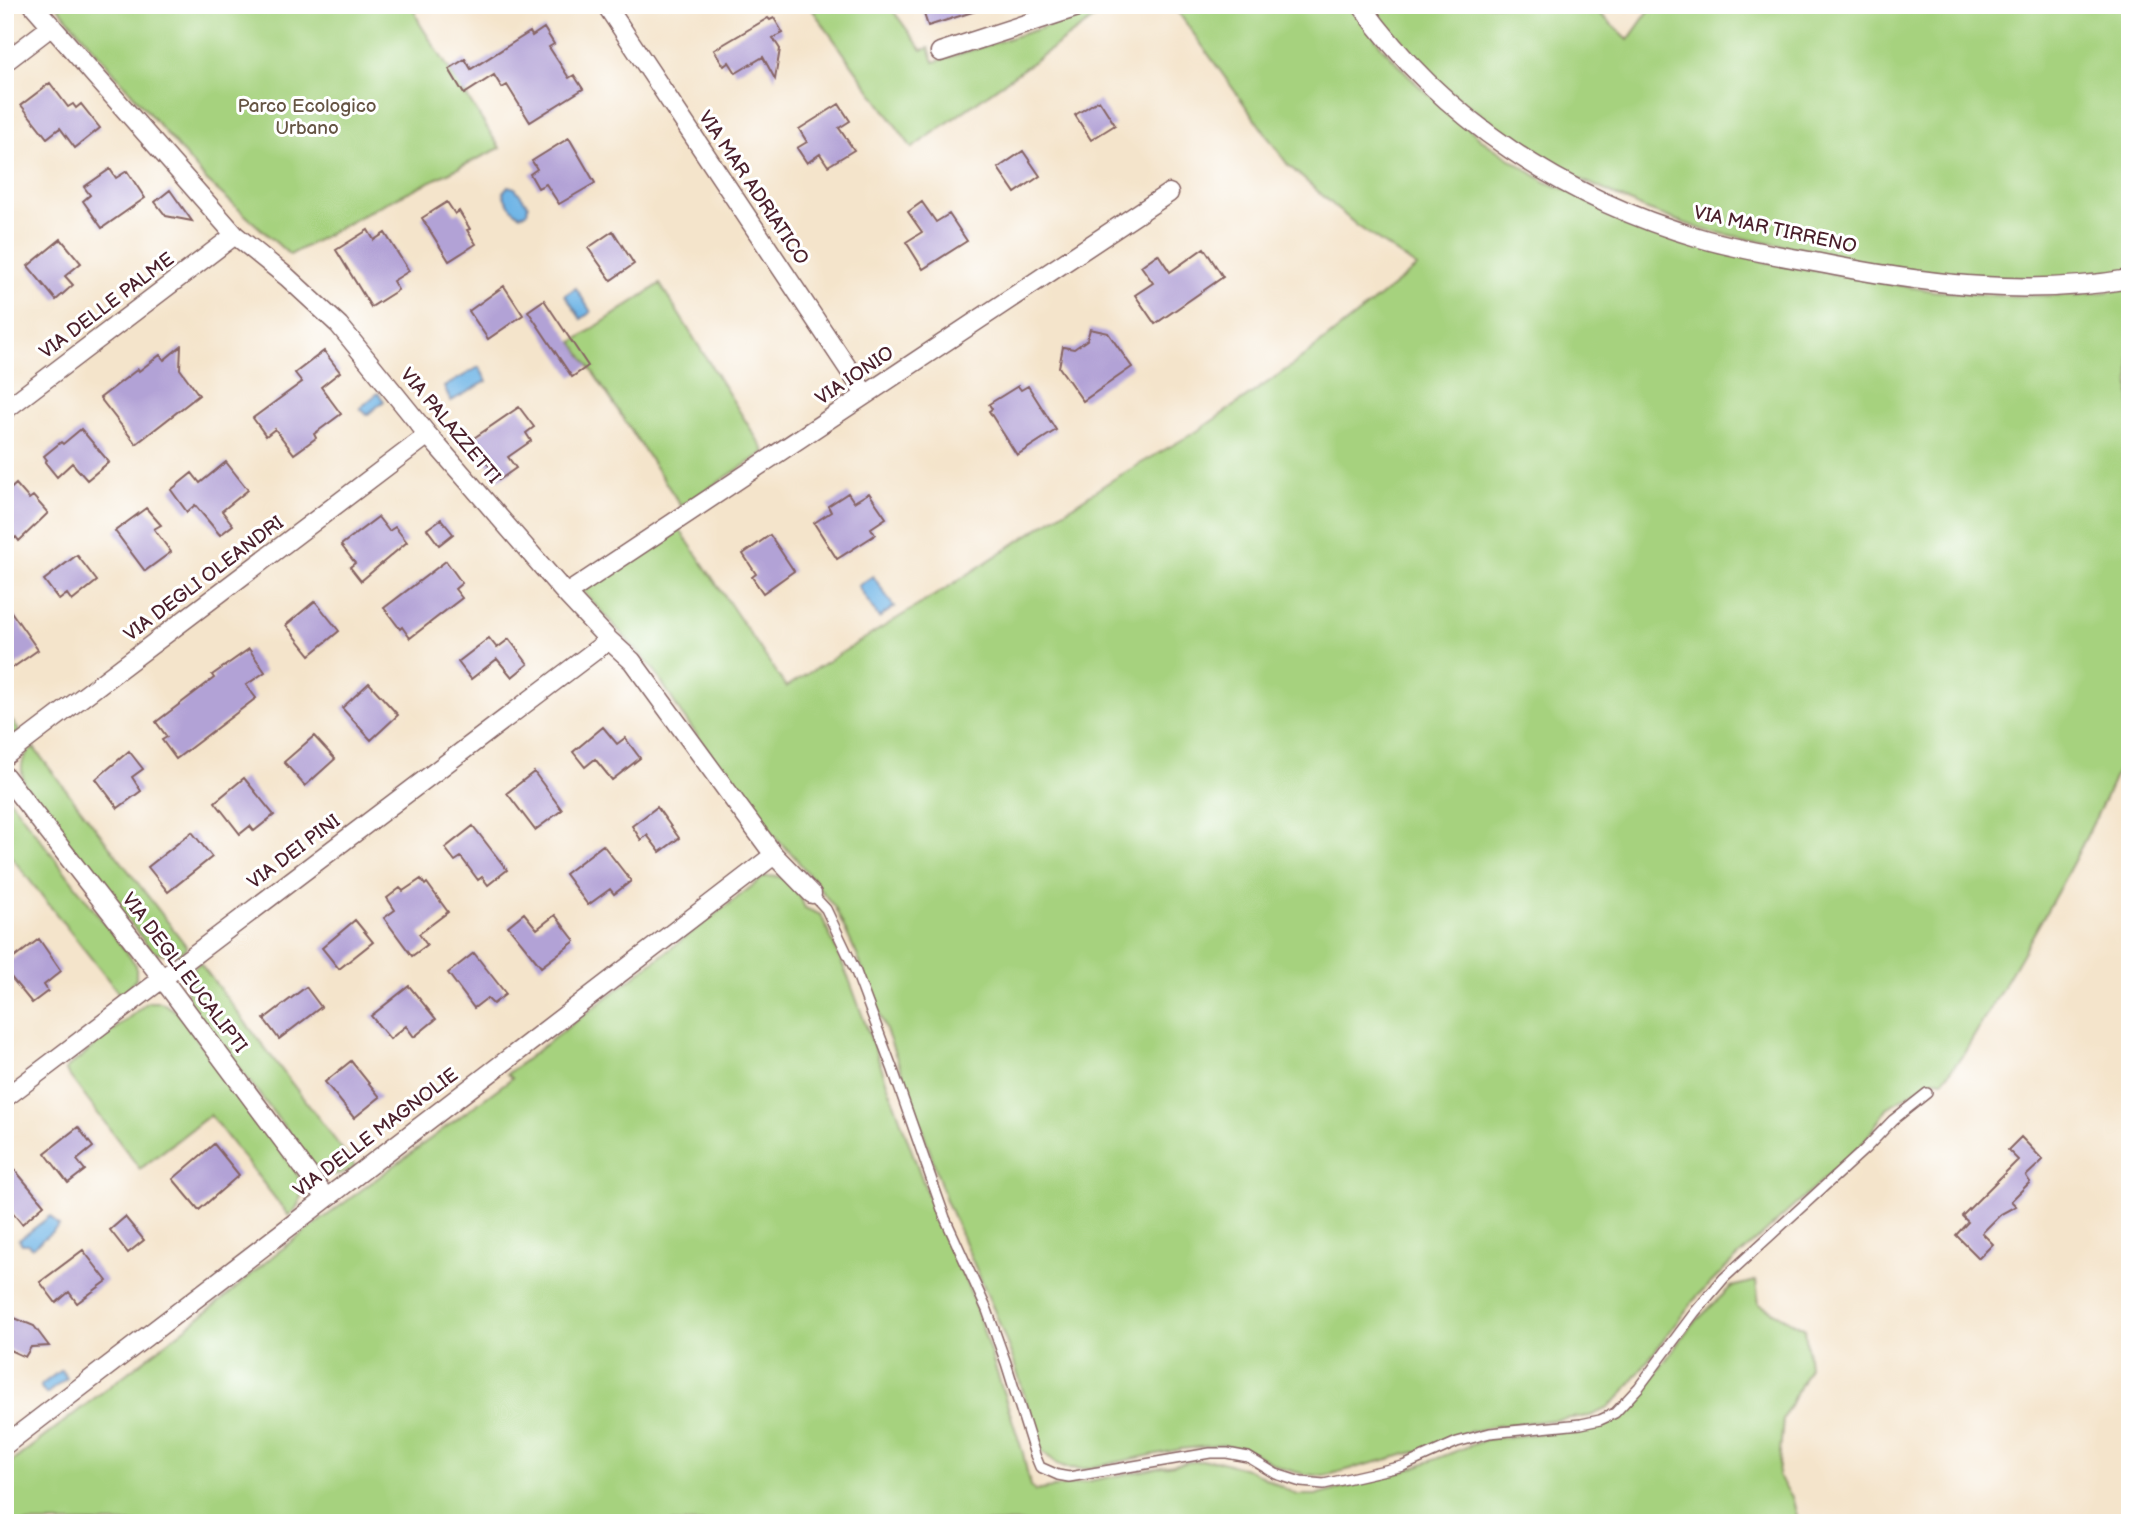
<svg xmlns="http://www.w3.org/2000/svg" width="2135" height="1528" font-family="'Balsamiq Sans',sans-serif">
	<rect width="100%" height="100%" fill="#fff"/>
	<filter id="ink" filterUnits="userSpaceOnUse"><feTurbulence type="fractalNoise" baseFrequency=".0143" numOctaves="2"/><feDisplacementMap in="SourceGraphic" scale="14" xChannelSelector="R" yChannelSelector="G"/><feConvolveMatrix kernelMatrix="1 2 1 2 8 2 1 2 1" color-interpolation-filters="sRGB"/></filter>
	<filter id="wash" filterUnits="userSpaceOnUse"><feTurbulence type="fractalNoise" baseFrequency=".00686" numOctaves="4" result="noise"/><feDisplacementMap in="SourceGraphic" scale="28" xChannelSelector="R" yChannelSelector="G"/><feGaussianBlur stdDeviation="1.57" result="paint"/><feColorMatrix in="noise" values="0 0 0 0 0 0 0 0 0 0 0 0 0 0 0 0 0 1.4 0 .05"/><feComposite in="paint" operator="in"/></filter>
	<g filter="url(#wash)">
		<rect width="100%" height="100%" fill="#f4e4cb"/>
		<!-- green -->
		<path fill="#a6d27e" stroke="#787854" stroke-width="2" d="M 56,5 L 412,5 L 420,24 L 500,148 L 381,205 L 290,255 L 206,180 Z
			M 809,5 L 889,5 L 922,50 L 929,48 L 934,62 L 1092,12 L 1101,5 L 1113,5 L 912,148 Z
			M 1173,5 L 1351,5 L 1382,47 L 1419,86 L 1486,143 L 1546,182 L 1765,262 L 1933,291 L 2004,296 L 2077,295 L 2130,289 L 2130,758 L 2123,758 C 2079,862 2020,957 1963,1055 L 1943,1080 L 1934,1079 L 1887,1108 L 1862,1145 L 1731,1263 L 1693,1301 L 1621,1396 L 1606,1409 L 1590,1416 L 1497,1426 L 1468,1432 L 1430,1448 L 1324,1476 L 1303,1474 L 1281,1468 L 1246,1449 L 1222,1445 L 1181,1449 L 1084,1469 L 1068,1468 L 1057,1464 L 1041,1450 L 1014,1362 L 994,1310 L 946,1200 L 912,1098 L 857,955 L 835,908 L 793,855 L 765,828 L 680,712 L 655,671 L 583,591 L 680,530 L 786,687 L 953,584 L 1112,480 L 1199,430 L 1297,362 L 1417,267 L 1356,225 L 1288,165 Z
			M 1371,5 L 1591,5 L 1628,40 L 1653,5 L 2130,5 L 2130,271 L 2067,279 L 1977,278 L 1897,269 L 1704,230 L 1645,209 L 1578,178 L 1512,138 L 1439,83 L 1393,35 Z
			M 660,284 L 765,452 L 681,506 L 573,342 Z
			M 5,712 L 20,731 L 16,734 L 5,738 Z
			M 34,748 L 187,947 C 178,957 163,955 151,950 L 25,785 C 20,771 19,757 34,748 Z
			M 5,793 L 136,965 L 136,979 L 121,996 L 5,849 Z
			M 777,876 C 793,880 799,894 805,908 L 821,915 L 849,979 L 936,1217 L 971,1293 L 1023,1453 L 1030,1486 L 1036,1491 L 1189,1462 L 1215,1460 L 1250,1470 L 1297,1495 L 1318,1495 L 1405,1471 L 1487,1439 L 1591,1428 L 1616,1419 L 1633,1405 L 1689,1328 L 1731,1287 L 1756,1281 L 1759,1304 L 1805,1329 L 1809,1367 L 1783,1419 L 1778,1476 L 1792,1497 L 1799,1523 L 5,1523 L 5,1467 L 222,1300 L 274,1255 L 512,1078 L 507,1074 L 764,877 Z
			M 200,963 L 355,1166 C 342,1176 330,1178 316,1168 L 189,1003 C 185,989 187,971 200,963 Z
			M 148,1002 L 161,1002 L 177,1012 L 297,1173 C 303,1191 304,1203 289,1216 L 210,1115 L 140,1169 L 65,1070 Z"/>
		<!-- water -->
		<path fill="#6fb5e6" stroke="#5c6a88" stroke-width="2" d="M 508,186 L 515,188 L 528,205 L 527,213 L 520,215 C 513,211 504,200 503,192 Z
			M 576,288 L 591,312 L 581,319 L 565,295 Z
			M 479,367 L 487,381 L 451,401 L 444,387 Z
			M 378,393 L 384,401 L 367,415 L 360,408 Z
			M 873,576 L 894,607 L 879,618 L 858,586 Z
			M 50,1216 L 59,1226 L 32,1248 L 28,1244 L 22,1244 L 19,1240 Z
			M 61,1370 L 67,1378 L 46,1394 L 40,1386 Z"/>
		<g id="blocks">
			<!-- building -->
			<path fill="#b2a2d6" d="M 921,5 L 981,5 L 982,9 L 928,26 Z
				M 768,18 L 770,20 L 774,18 L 783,33 L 773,38 L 780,49 L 775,79 L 763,57 L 736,73 L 729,62 L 724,66 L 714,50 Z
				M 544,28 L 554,44 L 549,47 L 569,78 L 574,75 L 583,89 L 530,122 L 507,85 L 502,88 L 494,75 L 464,94 L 449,69 L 465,59 L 471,69 L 530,32 L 532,36 Z
				M 50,83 L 68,107 L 73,104 L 76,108 L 81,104 L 100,128 L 75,148 L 60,128 L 47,138 L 21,105 Z
				M 1099,100 L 1115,125 L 1091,140 L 1075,115 Z
				M 839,104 L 850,121 L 839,128 L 854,150 L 828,166 L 820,154 L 807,163 L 797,148 L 807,142 L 799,129 Z
				M 569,138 L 595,183 L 559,204 L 546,184 L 538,188 L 530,174 L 537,169 L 532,161 Z
				M 1023,151 L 1040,176 L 1015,193 L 998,168 Z
				M 110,169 L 116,178 L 127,171 L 145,198 L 102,228 L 83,201 L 90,195 L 84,187 Z
				M 170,190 L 192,221 L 166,216 L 155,202 Z
				M 447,202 L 455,214 L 459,211 L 470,229 L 467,230 L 476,244 L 449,261 L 422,218 Z
				M 922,202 L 936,222 L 949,214 L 967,241 L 923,269 L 906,242 L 922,232 L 908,212 Z
				M 368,230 L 374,240 L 385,233 L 409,271 L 393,281 L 398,290 L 371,307 L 336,250 Z
				M 613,231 L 634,264 L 611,280 L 588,248 Z
				M 61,239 L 81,263 L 65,276 L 73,285 L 56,300 L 28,266 Z
				M 1204,248 L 1223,277 L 1155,324 L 1135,295 L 1153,283 L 1141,266 L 1158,254 L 1170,272 Z
				M 504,286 L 523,315 L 488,339 L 469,311 Z
				M 544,300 L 588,366 L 572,377 L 528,311 Z
				M 1090,329 L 1108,333 L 1132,367 L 1083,401 L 1059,367 L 1063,347 L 1074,349 L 1087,340 Z
				M 181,346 L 180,369 L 199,395 L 136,444 L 100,398 L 138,369 L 139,371 L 160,355 L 164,360 Z
				M 324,351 L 340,372 L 321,387 L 341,414 L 314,434 L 316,438 L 294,454 L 275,429 L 266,436 L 253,418 L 302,382 L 295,373 Z
				M 1018,386 L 1021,390 L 1028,386 L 1056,430 L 1017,455 L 989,411 L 992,409 L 989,404 Z
				M 519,407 L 534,427 L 526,433 L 531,441 L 508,457 L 516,468 L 499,480 L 471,440 Z
				M 81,429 L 109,462 L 87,480 L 72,463 L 57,477 L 45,462 L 47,460 L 44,456 L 61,442 L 63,444 Z
				M 226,462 L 248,490 L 222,511 L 233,525 L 220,535 L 195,505 L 187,512 L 171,490 L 192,473 L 200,483 Z
				M 16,484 L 29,499 L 33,496 L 48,513 L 19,541 L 16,537 L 14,539 L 5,529 L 5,494 Z
				M 848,493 L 854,502 L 869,493 L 886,518 L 871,528 L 875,535 L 837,559 L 814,523 L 831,512 L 828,506 Z
				M 146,508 L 161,525 L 154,529 L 171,552 L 145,571 L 115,531 Z
				M 378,517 L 389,531 L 395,527 L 407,542 L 361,581 L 350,567 L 355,563 L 341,545 Z
				M 441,519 L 453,534 L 439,545 L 427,529 Z
				M 770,535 L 794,571 L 763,593 L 752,577 L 756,574 L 743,554 Z
				M 77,555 L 97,581 L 72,601 L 67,594 L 59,600 L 44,580 Z
				M 446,561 L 462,583 L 455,589 L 462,598 L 410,638 L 402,627 L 400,629 L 384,608 Z
				M 315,601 L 339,631 L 310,655 L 286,625 Z
				M 5,603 L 38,650 L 5,673 Z
				M 489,638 L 497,648 L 509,639 L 528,664 L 512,677 L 497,659 L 471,679 L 458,662 Z
				M 249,649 L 265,672 L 246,685 L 256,698 L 176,759 L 162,740 L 167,737 L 156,722 L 214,678 L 212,675 Z
				M 369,683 L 398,715 L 371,740 L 342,708 Z
				M 603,727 L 617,744 L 625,738 L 640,758 L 612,780 L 595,759 L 585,767 L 573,752 Z
				M 314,736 L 335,759 L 305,786 L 284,762 Z
				M 129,751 L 143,769 L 132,777 L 141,791 L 118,808 L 96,779 Z
				M 534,772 L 562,810 L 535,830 L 507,793 Z
				M 244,778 L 274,815 L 254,831 L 250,826 L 240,834 L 215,802 Z
				M 657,807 L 679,838 L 660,852 L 647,835 L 641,840 L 632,826 Z
				M 473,826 L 507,870 L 488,885 L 482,877 L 478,880 L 461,857 L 455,861 L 445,848 Z
				M 192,832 L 212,857 L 168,892 L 148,867 Z
				M 603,845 L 631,881 L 614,894 L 610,889 L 588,905 L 565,874 Z
				M 421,879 L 425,885 L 427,883 L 448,912 L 419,934 L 427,945 L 412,956 L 384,918 L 395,910 L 387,898 L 400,888 L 403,891 Z
				M 524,913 L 537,929 L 555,915 L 575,941 L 541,967 L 508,926 Z
				M 355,920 L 373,942 L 339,969 L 322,948 Z
				M 39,939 L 61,971 L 44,985 L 48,991 L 32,1003 L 5,970 L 5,965 Z
				M 474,953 L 506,994 L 493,1004 L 487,998 L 474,1008 L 448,973 Z
				M 409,986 L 436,1019 L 414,1037 L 406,1026 L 390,1039 L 371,1016 Z
				M 306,987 L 321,1007 L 279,1039 L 264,1019 Z
				M 351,1061 L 380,1097 L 354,1118 L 325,1082 Z
				M 78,1127 L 93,1147 L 77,1160 L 85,1170 L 68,1183 L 45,1153 Z
				M 2021,1137 L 2043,1160 L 2026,1176 L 2030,1182 L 2011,1201 L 2016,1206 L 2001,1214 L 1982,1233 L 1993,1244 L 1979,1258 L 1956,1235 L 1968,1222 L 1962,1216 L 2018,1160 L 2008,1150 Z
				M 214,1144 L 239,1175 L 199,1210 L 173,1179 Z
				M 15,1170 L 44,1205 L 22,1224 L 5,1203 L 5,1178 Z
				M 125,1217 L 144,1240 L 128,1253 L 110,1230 Z
				M 83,1250 L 107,1281 L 77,1303 L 69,1292 L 56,1303 L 40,1282 Z
				M 5,1314 L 34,1326 L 49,1346 L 31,1347 L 25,1357 L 5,1348 Z"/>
		</g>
	</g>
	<g filter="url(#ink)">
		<use href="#blocks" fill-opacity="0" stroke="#866463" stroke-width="2"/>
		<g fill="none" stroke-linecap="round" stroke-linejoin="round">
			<defs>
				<path id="service" d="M 812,894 L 826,909 L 856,972 L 893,1070 L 945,1218 L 987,1310 L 1006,1363 L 1035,1455 L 1040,1467 L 1058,1475 L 1069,1477 L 1210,1453 L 1227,1453 L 1248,1457 L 1276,1474 L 1301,1482 L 1324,1484 L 1403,1466 L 1457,1442 L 1490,1433 L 1581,1424 L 1600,1420 L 1615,1413 L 1639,1387 L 1695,1312 L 1724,1278 L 1865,1149 L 1893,1120 L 1927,1093"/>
				<path id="minor" d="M 33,5 L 235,235 L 287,277 L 339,325 L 428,435 L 566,594 L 609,640 L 632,661 L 774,855 L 812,894
					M 606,5 L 865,394
					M 1361,5 C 1442,119 1566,199 1700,238 C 1744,251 1790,257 1835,266 C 1935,285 2029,296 2130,279
					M 940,52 L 1084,5
					M 5,62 L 52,26
					M 5,410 L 235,235
					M 566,594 L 1169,193
					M 5,756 L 428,435
					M 5,776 L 162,978 L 326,1198
					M 5,1098 L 609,640
					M 5,1445 L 774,855"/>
			</defs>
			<!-- service casing -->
			<use href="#service" stroke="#866463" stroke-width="12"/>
			<!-- minor casing -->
			<use href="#minor" stroke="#866463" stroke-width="21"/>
			<!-- service -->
			<use href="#service" stroke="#fff" stroke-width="9"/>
			<!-- minor -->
			<use href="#minor" stroke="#fff" stroke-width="18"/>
		</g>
	</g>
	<g text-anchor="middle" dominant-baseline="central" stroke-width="6" stroke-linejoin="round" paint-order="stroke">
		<!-- park labels -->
		<g font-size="19" fill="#654" stroke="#fff">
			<text x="307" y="106">Parco Ecologico<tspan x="307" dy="22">Urbano</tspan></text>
		</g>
		<!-- street labels -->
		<g font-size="19" fill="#4a1f2b" stroke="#fff">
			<text transform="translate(753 188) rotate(56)">VIA MAR ADRIATICO</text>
			<text transform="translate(1775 230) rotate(12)">VIA MAR TIRRENO</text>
			<text transform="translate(107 306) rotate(-37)">VIA DELLE PALME</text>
			<text transform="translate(855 376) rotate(-34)">VIA IONIO</text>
			<text transform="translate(450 426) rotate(50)">VIA PALAZZETTI</text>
			<text transform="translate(204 579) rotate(-37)">VIA DEGLI OLEANDRI</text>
			<text transform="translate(294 852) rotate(-37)">VIA DEI PINI</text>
			<text transform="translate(184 973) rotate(53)">VIA DEGLI EUCALIPTI</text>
			<text transform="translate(376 1133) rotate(-37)">VIA DELLE MAGNOLIE</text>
		</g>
	</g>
	<!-- margin -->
	<rect width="2135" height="1528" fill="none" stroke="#fff" stroke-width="28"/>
</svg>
